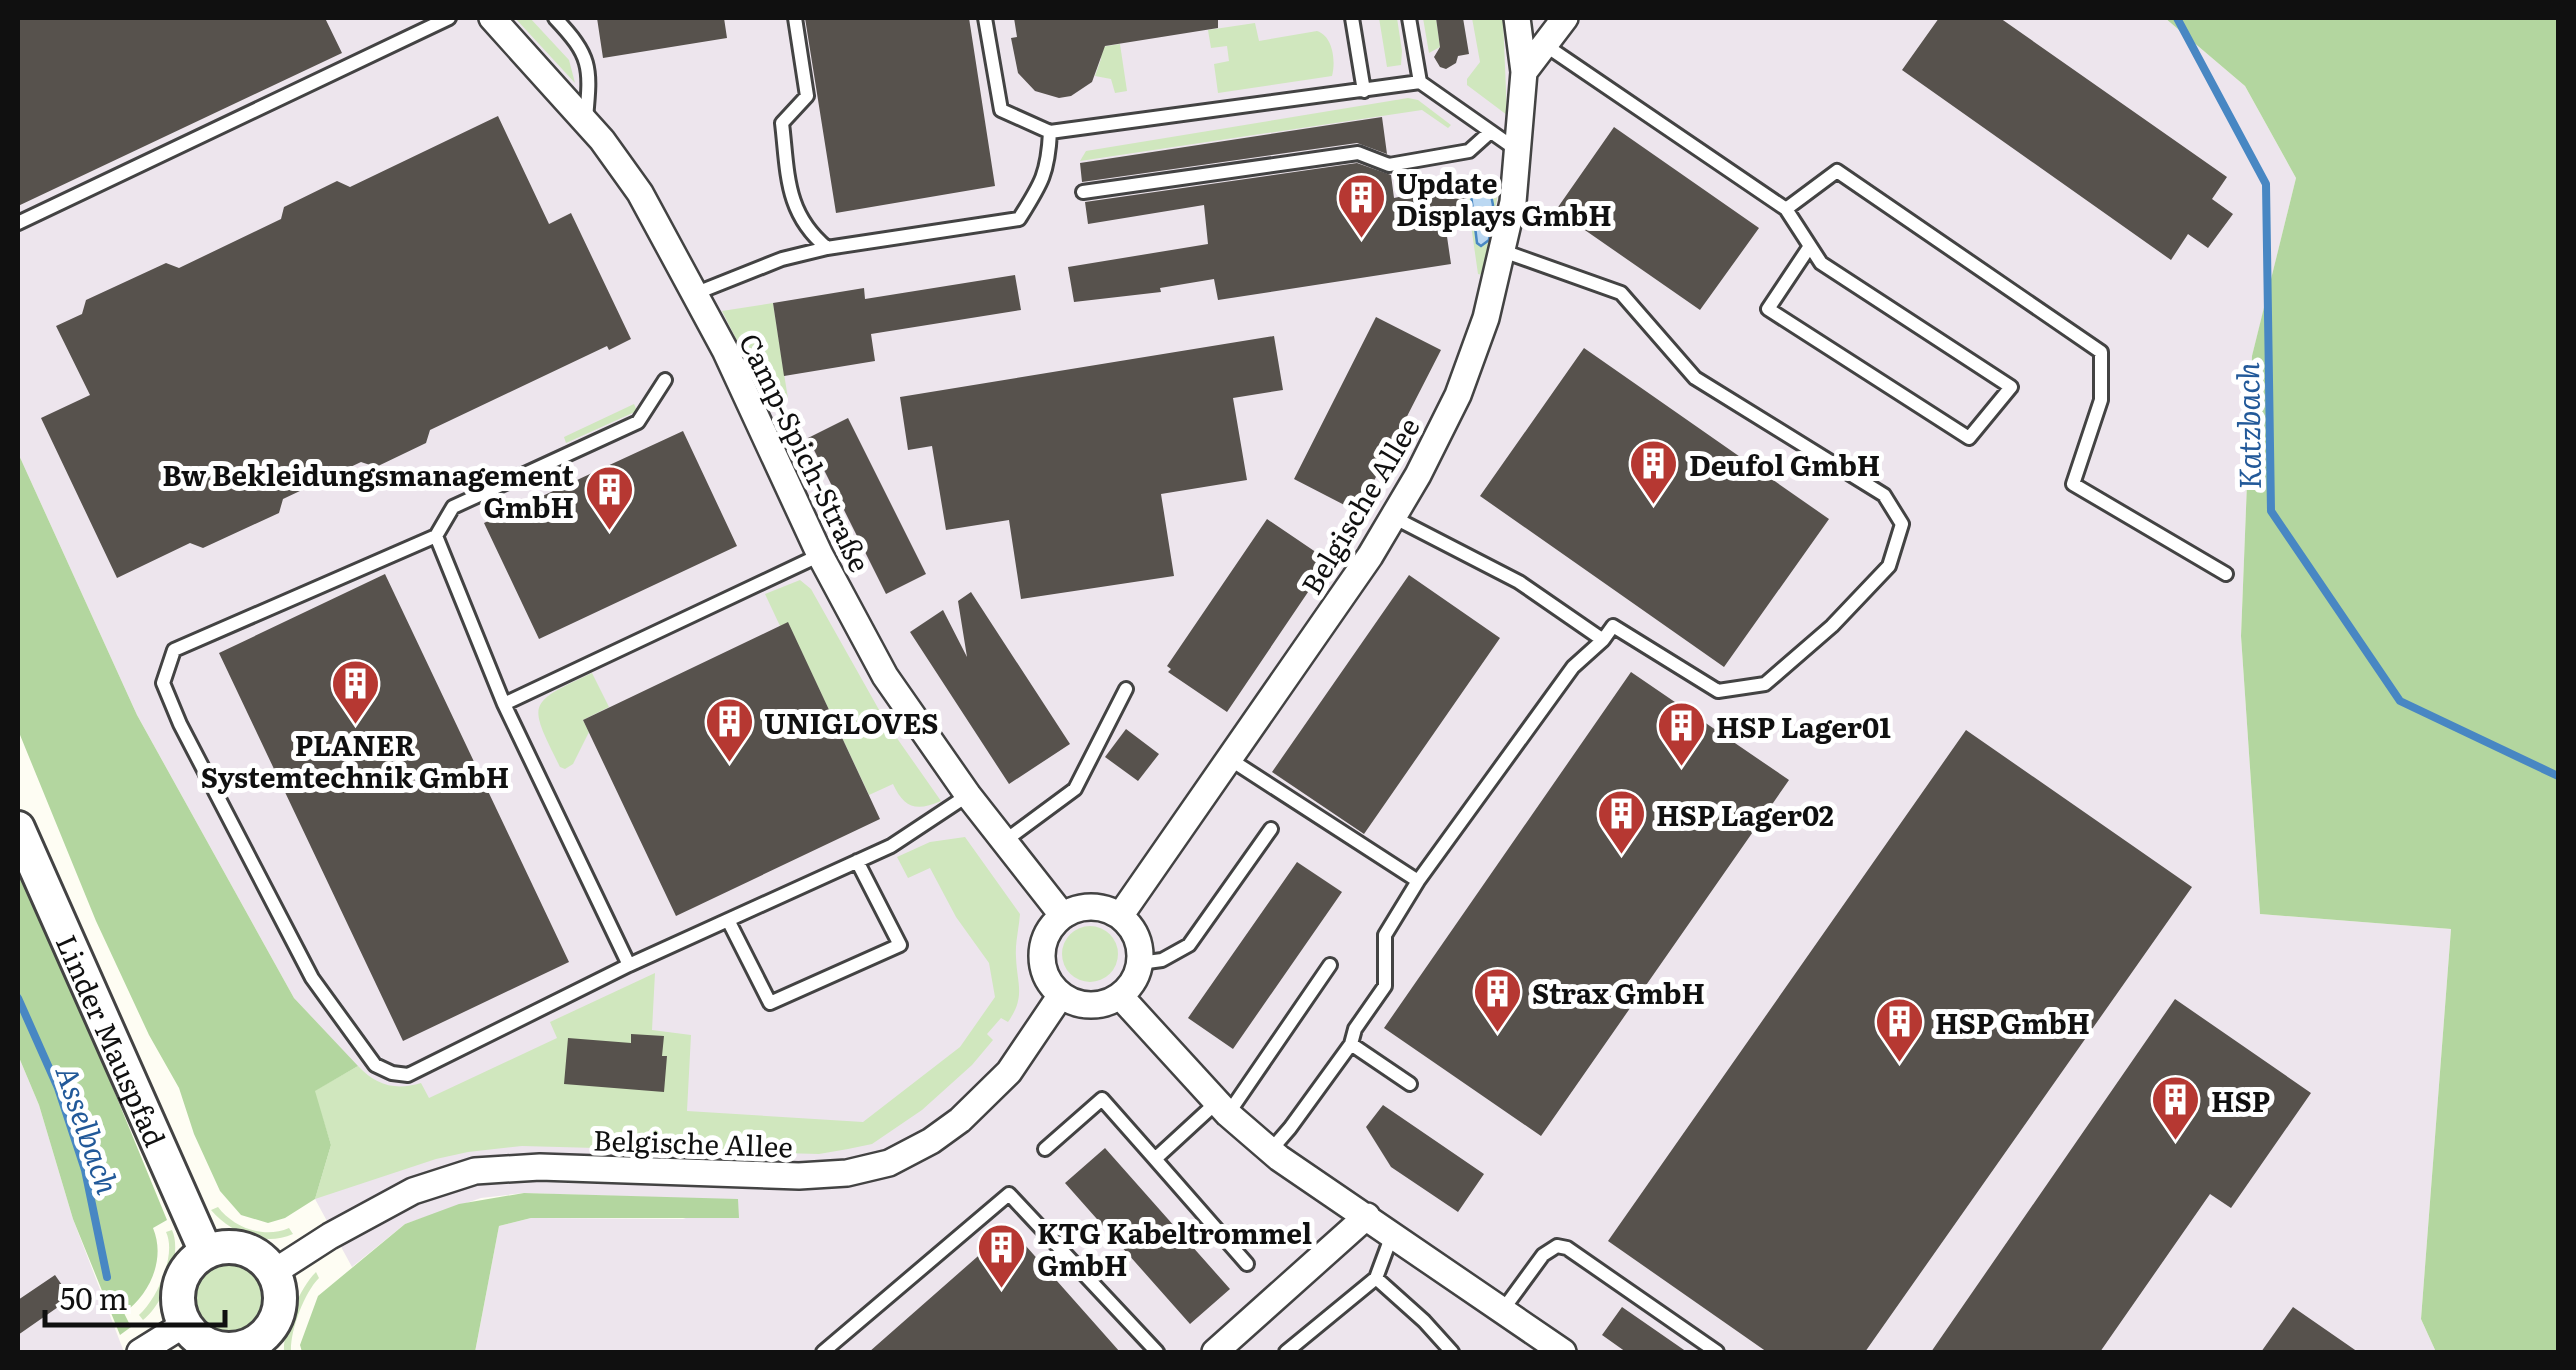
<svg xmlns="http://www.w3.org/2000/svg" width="2576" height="1370" font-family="Literata,serif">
	<rect width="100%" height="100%" fill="#fefdf3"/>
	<!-- industrial -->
	<path fill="#ede5ed" d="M 18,18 L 2165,18 L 2245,86 L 2296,178 L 2252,357 L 2241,636 L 2260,914 L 2451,929 L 2421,1319 L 2436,1352 L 475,1352 L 499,1226 L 531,1218 L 683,1219 L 738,1200 L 524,1193 L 481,1198 L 405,1224 L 352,1267 L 315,1199 L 357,1066 L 294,998 L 137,715 L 18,453 Z
		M 18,1055 L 39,1105 L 73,1219 L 124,1352 L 18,1352 Z"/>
	<!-- green -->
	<path fill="#d0e7be" d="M 515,18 L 530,18 L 569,60 L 575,83 Z
		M 1379,18 L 1397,18 L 1402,51 L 1401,65 L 1387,67 Z
		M 1423,18 L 1436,18 L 1440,47 L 1429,53 Z
		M 1472,18 L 1503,18 L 1507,115 L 1467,85 L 1467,79 L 1480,62 Z
		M 1255,23 L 1259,41 L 1317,31 C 1333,36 1336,61 1332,76 L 1218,93 L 1214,64 L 1229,61 L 1227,46 L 1211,48 L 1208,30 Z
		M 1120,44 L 1127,91 L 1115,93 L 1111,79 L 1095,76 L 1101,59 L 1101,47 Z
		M 1408,98 L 1418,100 L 1451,125 L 1448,128 L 1422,110 L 1080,161 L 1086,151 Z
		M 1465,183 L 1500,183 L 1483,275 L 1478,274 Z
		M 773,303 L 788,399 L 764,395 L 722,311 Z
		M 634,404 L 637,411 L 566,443 L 564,437 Z
		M 800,580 L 811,589 L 887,724 L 941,801 C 916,812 904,808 893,784 L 869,795 L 788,623 L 780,626 L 765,594 Z
		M 592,673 L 609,707 L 583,720 L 589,732 L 573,764 L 565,769 L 560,767 C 528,702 526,704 592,673 Z
		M 965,837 L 1020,914 C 1019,928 1015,943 1016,957 C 1017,985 1026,996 1008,1022 L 1001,1018 L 987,1034 L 993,1040 L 972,1065 L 922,1110 L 872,1144 L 848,1149 L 819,1154 L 522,1146 L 468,1152 L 436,1159 L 315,1199 L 331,1145 L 314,1091 L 358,1066 C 376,1085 395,1091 421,1083 L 429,1098 L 557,1038 L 550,1022 L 655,973 L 652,1030 L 691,1035 L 687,1111 L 863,1122 L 960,1047 L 995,997 L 989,963 L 956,917 L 930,868 L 908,878 L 897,857 L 930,842 Z
		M1062 954a28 28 0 1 1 56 0a28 28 0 1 1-56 0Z
		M 218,1207 C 234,1228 264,1239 289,1228 L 293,1234 C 264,1247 231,1233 211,1210 Z
		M 172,1230 C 183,1254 164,1304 143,1320 L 139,1315 C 157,1299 177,1255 166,1232 Z
		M192 1298a39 39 0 1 1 78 0a39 39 0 1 1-78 0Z
		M 316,1272 L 319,1278 C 304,1293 290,1331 291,1352 L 284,1352 C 283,1328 299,1289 316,1272 Z"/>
	<!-- forest -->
	<path fill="#b3d69f" d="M 2165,18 L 2558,18 L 2558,1352 L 2436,1352 L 2421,1319 L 2451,929 L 2260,914 L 2241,636 L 2252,356 L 2296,178 L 2245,86 Z
		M 18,453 L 137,715 L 294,998 L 358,1066 L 315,1091 L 331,1145 L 315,1199 L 285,1218 L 268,1223 L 241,1215 L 220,1191 L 194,1134 L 179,1088 L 149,1035 L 96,921 L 18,730 Z
		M 18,857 L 167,1220 L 153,1228 C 166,1259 150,1294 124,1313 L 131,1327 L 120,1335 L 73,1219 L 39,1105 L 18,1055 Z
		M 524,1193 L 738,1199 L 739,1218 L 531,1218 L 499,1226 L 475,1352 L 302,1352 L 300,1345 L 318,1296 L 405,1224 L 459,1204 Z"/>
	<!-- water -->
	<path fill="#bbd8f2" stroke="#4887c3" stroke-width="2.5" d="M 1477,187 L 1491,195 L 1493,205 L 1489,240 L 1481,246 L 1477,243 L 1471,195 Z"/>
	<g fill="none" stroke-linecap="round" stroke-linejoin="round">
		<!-- stream -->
		<path stroke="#4887c3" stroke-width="8" d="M 2177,18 L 2266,184 L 2271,511 L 2400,701 L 2558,776
			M 18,998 L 58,1088 L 85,1170 L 107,1277"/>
	</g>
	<!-- building -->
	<path fill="#57524d" d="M 18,18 L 325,18 L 342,53 L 18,206 Z
		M 597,18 L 724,18 L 727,38 L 603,58 Z
		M 805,18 L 969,18 L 995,186 L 836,213 Z
		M 1014,18 L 1218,18 L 1218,28 L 1105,46 L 1092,82 L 1071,96 L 1059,98 L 1035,91 L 1018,73 L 1011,38 L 1017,37 Z
		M 1436,18 L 1463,18 L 1469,54 L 1458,56 L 1456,63 L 1446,69 L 1440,67 L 1434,57 L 1440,47 Z
		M 1939,18 L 2000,18 L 2227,177 L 2212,199 L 2233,214 L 2208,248 L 2188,234 L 2171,260 L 1902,70 Z
		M 498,116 L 549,224 L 571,213 L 631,339 L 609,350 L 607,346 L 430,430 L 426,443 L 376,467 L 361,462 L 283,499 L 279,513 L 203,548 L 190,543 L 117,578 L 41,418 L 90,395 L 56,326 L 82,314 L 86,300 L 166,263 L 179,268 L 281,219 L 284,207 L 337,181 L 350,187 Z
		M 1382,117 L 1387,154 L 1357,143 L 1082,182 L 1080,163 Z
		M 1614,127 L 1759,228 L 1700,310 L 1556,210 Z
		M 1357,163 L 1391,175 L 1394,198 L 1465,183 L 1470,212 L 1444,216 L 1451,264 L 1218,300 L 1214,279 L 1160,288 L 1161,292 L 1074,302 L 1068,267 L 1208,244 L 1204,205 L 1088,224 L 1085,202 Z
		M 1015,275 L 1021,310 L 871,334 L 875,361 L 784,376 L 773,303 L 864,288 L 865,299 Z
		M 1376,317 L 1441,350 L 1358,512 L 1294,479 Z
		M 1274,336 L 1283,390 L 1233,398 L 1247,480 L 1161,494 L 1174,576 L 1021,599 L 1009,520 L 946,530 L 932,446 L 908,450 L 900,397 Z
		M 1584,348 L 1829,519 L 1724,667 L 1480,496 Z
		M 848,418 L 926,574 L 886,594 L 808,438 Z
		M 683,431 L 737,546 L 539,639 L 484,523 Z
		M 1267,519 L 1329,561 L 1227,712 L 1168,672 L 1171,669 L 1167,666 Z
		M 385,574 L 569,962 L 403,1041 L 219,653 Z
		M 1409,575 L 1500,638 L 1364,834 L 1272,772 Z
		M 971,592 L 1070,744 L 1009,784 L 910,632 L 943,610 L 967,657 L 958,601 Z
		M 788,622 L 880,819 L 676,916 L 583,720 Z
		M 1631,672 L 1789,780 L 1541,1136 L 1384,1028 Z
		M 1126,729 L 1159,754 L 1138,781 L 1105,757 Z
		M 1966,730 L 2192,887 L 1865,1352 L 1767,1352 L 1608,1241 Z
		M 1297,862 L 1342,892 L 1233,1049 L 1188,1018 Z
		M 2175,999 L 2311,1093 L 2231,1208 L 2210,1194 L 2100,1352 L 1931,1352 Z
		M 631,1034 L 664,1036 L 662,1056 L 667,1056 L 664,1092 L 564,1084 L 568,1038 L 631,1043 Z
		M 1383,1105 L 1484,1174 L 1458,1212 L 1391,1167 L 1366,1127 Z
		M 1105,1148 L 1230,1289 L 1190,1324 L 1065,1183 Z
		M 1010,1228 L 1120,1352 L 869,1352 Z
		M 55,1275 L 71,1298 L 18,1335 L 18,1300 Z
		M 1622,1307 L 1687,1352 L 1626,1352 L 1602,1335 Z
		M 2293,1307 L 2358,1352 L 2261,1352 Z"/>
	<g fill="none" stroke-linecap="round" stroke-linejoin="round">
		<defs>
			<path id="service" d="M 555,18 C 591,56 591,66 586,118
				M 985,18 L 1001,110 L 1050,132 L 1420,82 L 1409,18
				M 1352,18 L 1364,91
				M 1545,45 L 1786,209 L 1821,263 L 2011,387 L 1969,438 L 1768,309 L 1810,246
				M 1420,82 L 1517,150
				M 1083,192 L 1358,153 L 1389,165 L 1469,151 L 1489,133
				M 1786,209 L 1837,171 L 2101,352 L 2101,400 L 2073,484 L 2226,574
				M 18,223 L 449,18
				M 827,248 L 1019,219 C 1041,184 1048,174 1050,132
				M 1503,251 L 1621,293 L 1695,378 L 1884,495 L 1902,524 L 1889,566 L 1832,626 L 1765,684 L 1718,691 L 1613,626 L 1603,640
				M 694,294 L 782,259 L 827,248 C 785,213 788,174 782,123 L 807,96 L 795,18
				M 436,536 L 504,704 L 629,965 L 891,846 L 968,795
				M 504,704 L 820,555
				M 1228,758 L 1418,881
				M 1006,840 L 1075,789 L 1126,689
				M 728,920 L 770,1003 L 900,945 L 857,861
				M 1140,963 L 1162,960 L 1189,945 L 1271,829
				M 629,965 L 408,1075 L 392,1073 L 375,1065 L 312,978 L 180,724 L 163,683 L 174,650 L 436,536 L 453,507 L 638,422 L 665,380
				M 1351,1044 L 1410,1084
				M 1217,1102 L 1155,1159 L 1247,1264
				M 1228,1114 L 1330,965
				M 1045,1149 L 1102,1099 L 1155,1159
				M 1270,1151 L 1290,1128 L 1351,1044 L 1355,1029 L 1385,986 L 1385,935 L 1418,881 L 1573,667 L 1603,640 L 1519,582 L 1393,517
				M 1376,1278 L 1424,1321 L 1452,1352
				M 1502,1311 L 1543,1255 L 1557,1246 L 1567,1248 L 1717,1352
				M 823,1352 L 1009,1194 L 1157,1352
				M 1286,1352 L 1376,1278 L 1392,1235"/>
			<path id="minor" d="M 492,18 L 602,140 L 640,193 L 725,350 L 820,555 L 885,676 L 968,795 L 1063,916
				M 1524,72 L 1565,18
				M1042 956a49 49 0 1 1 98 0a49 49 0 1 1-98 0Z
				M 1120,916 L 1370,556 L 1418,475 L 1458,395 L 1486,318 L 1513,202 L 1524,72 L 1517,18
				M 1120,996 L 1228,1114 L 1279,1158 L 1563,1352
				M 274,1272 L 330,1236 L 413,1191 L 475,1171 L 540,1167 L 799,1176 L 847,1173 L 889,1163 L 931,1141 L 960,1120 L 1009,1072 L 1061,995
				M 140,1352 L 185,1324
				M 1215,1352 L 1367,1216"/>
			<g id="tertiary">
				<path id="s1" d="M 18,828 L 206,1252"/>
				<circle cx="229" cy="1298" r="51"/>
			</g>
		</defs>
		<!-- service casing -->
		<use href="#service" stroke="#434343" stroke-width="18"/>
		<!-- minor casing -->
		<use href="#minor" stroke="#434343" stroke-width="30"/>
		<!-- tertiary casing -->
		<use href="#tertiary" stroke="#434343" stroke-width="38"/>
		<!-- service -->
		<use href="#service" stroke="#fff" stroke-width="12"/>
		<!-- minor -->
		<use href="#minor" stroke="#fff" stroke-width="25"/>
		<!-- tertiary -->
		<use href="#tertiary" stroke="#fff" stroke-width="32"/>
	</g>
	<!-- icons -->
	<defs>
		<symbol id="building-pin" viewBox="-11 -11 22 30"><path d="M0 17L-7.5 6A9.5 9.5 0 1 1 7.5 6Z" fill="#b63832" stroke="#fff"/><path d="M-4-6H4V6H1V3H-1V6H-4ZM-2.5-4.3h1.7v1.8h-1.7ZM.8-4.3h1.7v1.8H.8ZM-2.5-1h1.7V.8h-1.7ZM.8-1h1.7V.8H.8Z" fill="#fff"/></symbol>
	</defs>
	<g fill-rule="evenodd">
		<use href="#building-pin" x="1334" y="170" width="55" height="75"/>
		<use href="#building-pin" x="1626" y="436" width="55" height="75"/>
		<use href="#building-pin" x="582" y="462" width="55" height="75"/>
		<use href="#building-pin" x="328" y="656" width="55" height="75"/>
		<use href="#building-pin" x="702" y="694" width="55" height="75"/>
		<use href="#building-pin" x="1654" y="698" width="55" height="75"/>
		<use href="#building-pin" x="1594" y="786" width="55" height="75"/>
		<use href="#building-pin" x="1470" y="964" width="55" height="75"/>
		<use href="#building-pin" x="1872" y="994" width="55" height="75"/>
		<use href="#building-pin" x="2148" y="1072" width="55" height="75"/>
		<use href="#building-pin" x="974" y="1220" width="55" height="75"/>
	</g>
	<g text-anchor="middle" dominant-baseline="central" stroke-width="10" stroke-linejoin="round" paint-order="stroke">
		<!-- poi labels -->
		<g font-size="28" font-weight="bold" fill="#101010" stroke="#fff" text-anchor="start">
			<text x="1396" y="182">Update<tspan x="1396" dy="32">Displays GmbH</tspan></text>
			<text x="1689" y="464">Deufol GmbH</text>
			<text x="574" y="474" text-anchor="end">Bw Bekleidungsmanagement<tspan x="574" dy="32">GmbH</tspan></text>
			<text x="764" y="722">UNIGLOVES</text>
			<text x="1716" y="726">HSP Lager01</text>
			<text x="355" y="744" text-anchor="middle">PLANER<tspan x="355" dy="32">Systemtechnik GmbH</tspan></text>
			<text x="1656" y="814">HSP Lager02</text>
			<text x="1532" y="992">Strax GmbH</text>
			<text x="1935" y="1022">HSP GmbH</text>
			<text x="2211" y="1100">HSP</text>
			<text x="1037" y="1232">KTG Kabeltrommel<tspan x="1037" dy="32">GmbH</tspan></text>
		</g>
		<!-- street labels -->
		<g font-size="28" fill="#101010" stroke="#fff">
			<text transform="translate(806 452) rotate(64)">Camp-Spich-Straße</text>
			<text transform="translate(1359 505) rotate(-59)">Belgische Allee</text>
			<text stroke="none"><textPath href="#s1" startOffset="232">Linder Mauspfad</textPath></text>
			<text transform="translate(693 1142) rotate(2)">Belgische Allee</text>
		</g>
		<!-- water labels -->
		<g font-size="30" font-style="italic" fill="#225999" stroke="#fff">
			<text transform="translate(2247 426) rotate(-91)">Katzbach</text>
			<text transform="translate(89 1129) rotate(71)">Asselbach</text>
		</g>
	</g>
	<!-- border -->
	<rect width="2576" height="1370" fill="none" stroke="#101010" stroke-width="40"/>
	<!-- scale -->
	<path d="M45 1310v15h180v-15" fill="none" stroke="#101010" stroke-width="5"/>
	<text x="60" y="1310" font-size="30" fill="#101010" stroke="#ffffff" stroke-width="8" paint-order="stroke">50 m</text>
</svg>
